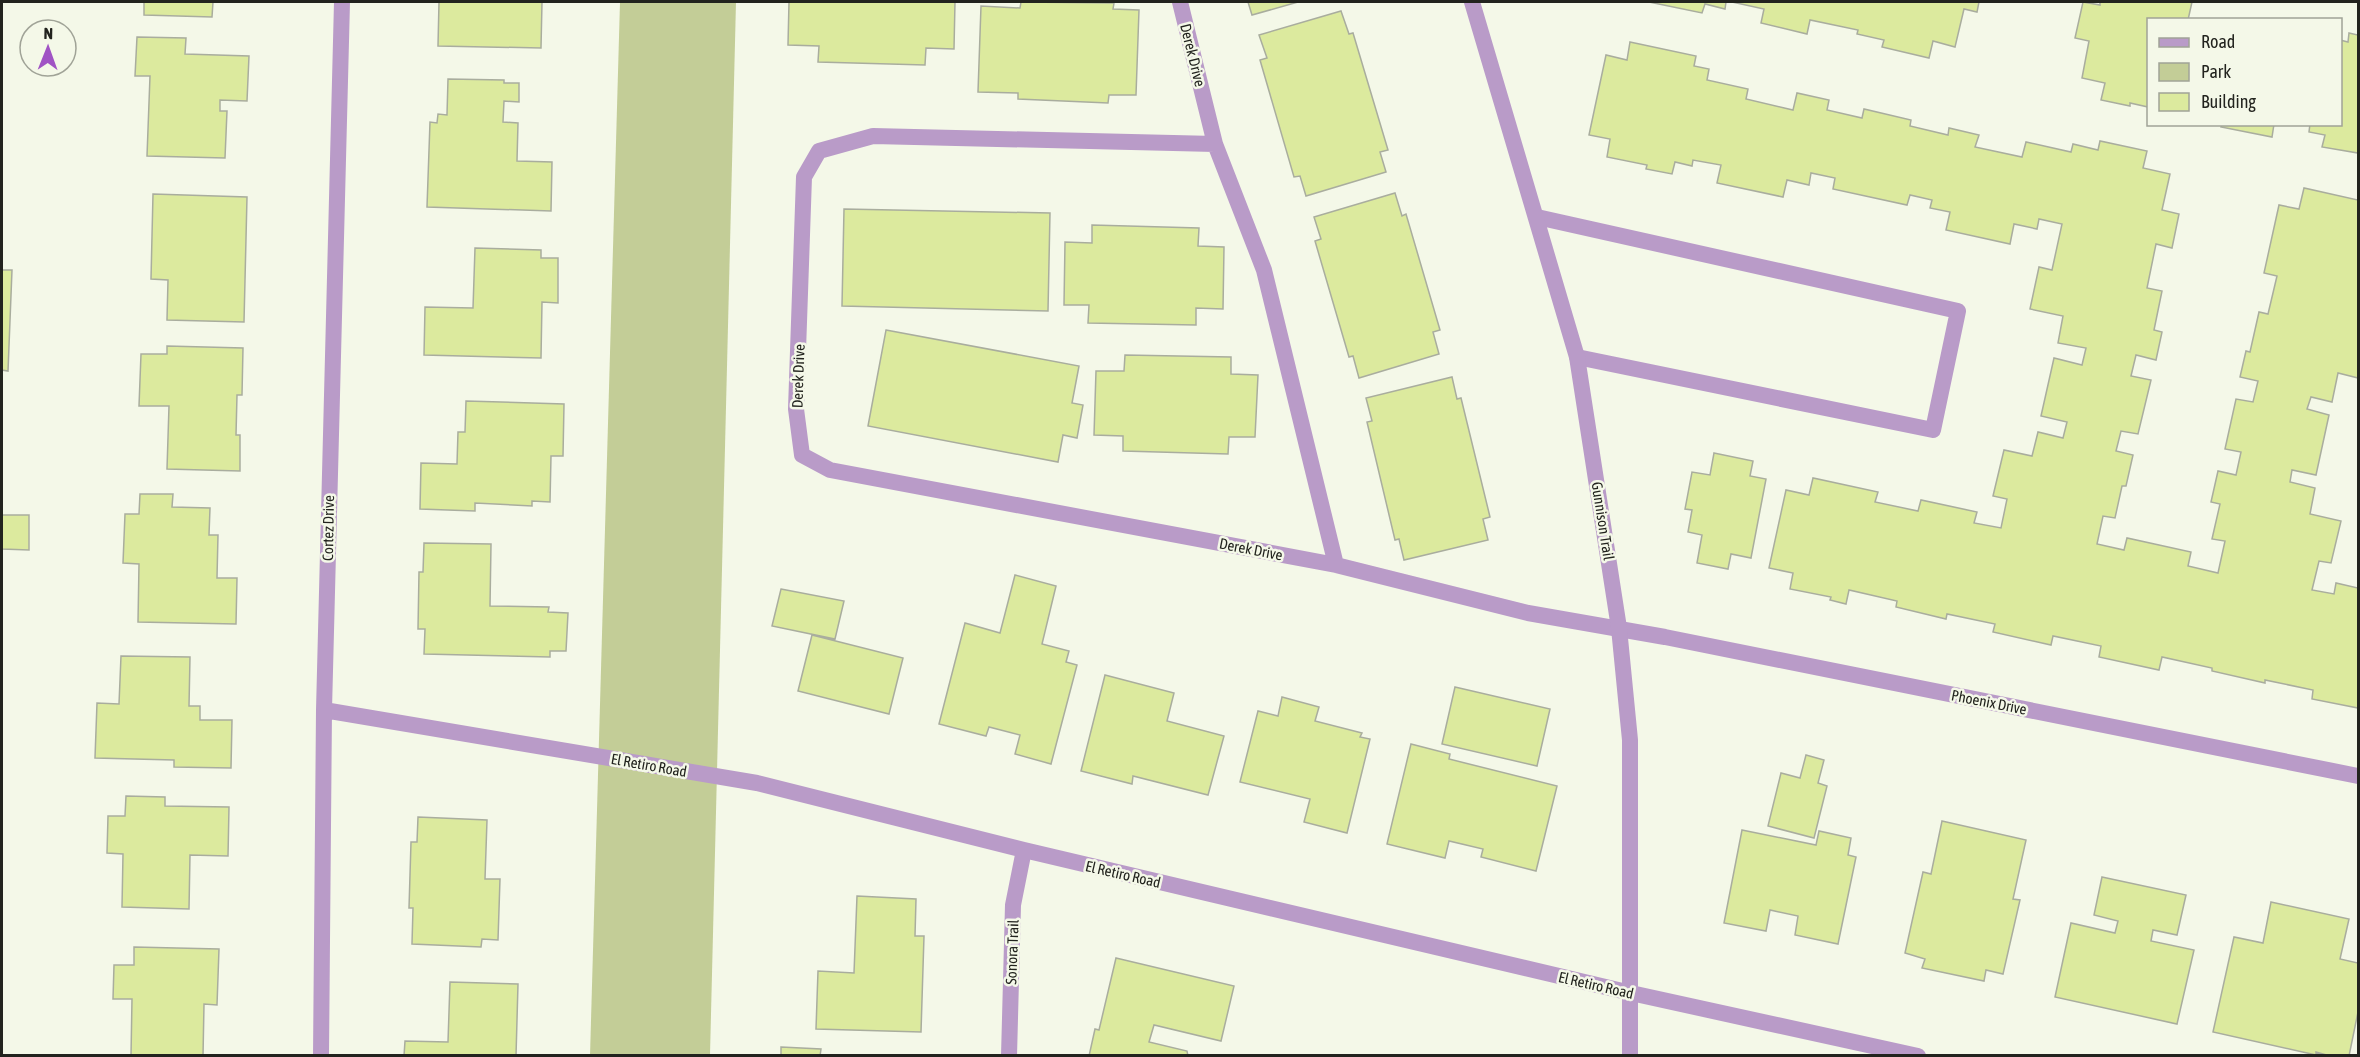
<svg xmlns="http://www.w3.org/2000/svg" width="2360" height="1057" font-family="'Asap Condensed',sans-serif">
	<rect width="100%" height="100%" fill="#f4f8e8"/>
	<!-- green -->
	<path fill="#c3cd97" d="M 620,2 L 736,2 L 710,1055 L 590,1056 Z"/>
	<!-- building -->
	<path fill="#dcea9e" stroke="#a9ad9e" stroke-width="1.5" d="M 144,2 L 213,2 L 212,17 L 144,15 Z
		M 439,2 L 542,2 L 541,48 L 438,46 Z
		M 789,2 L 955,2 L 954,49 L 926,48 L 925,65 L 818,62 L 819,46 L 788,45 Z
		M 1021,2 L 1114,3 L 1113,9 L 1139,10 L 1136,95 L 1109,95 L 1108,103 L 1018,99 L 1018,93 L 978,92 L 981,6 L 1020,8 Z
		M 1248,2 L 1298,2 L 1252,15 Z
		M 1649,2 L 1726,2 L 1725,9 L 1705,4 L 1702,13 Z
		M 1732,2 L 1979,2 L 1977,12 L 1964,9 L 1955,47 L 1933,41 L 1929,58 L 1882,47 L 1884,40 L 1857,34 L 1858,30 L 1810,20 L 1807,34 L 1761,23 L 1764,9 Z
		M 2083,2 L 2100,5 L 2100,2 L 2192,2 L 2188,20 L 2148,20 L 2148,107 L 2130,103 L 2130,106 L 2101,100 L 2105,83 L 2082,78 L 2089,41 L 2075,38 Z
		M 1341,11 L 1349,34 L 1353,33 L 1388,150 L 1380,152 L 1386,172 L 1306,196 L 1300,176 L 1294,177 L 1260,60 L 1267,58 L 1259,35 Z
		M 2349,33 L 2358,35 L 2358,153 L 2322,147 L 2325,135 L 2309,132 L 2310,124 L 2340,124 L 2340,40 L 2348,42 Z
		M 137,37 L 186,38 L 185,54 L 249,56 L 247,101 L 220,100 L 220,111 L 227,111 L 225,158 L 147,156 L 150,76 L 135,76 Z
		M 1630,42 L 1696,56 L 1694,66 L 1709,69 L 1707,80 L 1748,89 L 1746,99 L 1793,110 L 1797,93 L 1829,100 L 1827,110 L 1862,118 L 1864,109 L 1911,120 L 1910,126 L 1948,135 L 1949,128 L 1979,135 L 1975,147 L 2022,157 L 2026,142 L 2071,152 L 2073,144 L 2098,150 L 2100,141 L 2147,151 L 2143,168 L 2170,174 L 2162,210 L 2179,214 L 2172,248 L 2156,244 L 2147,288 L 2162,291 L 2154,330 L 2162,332 L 2156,360 L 2136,355 L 2131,376 L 2151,380 L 2138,434 L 2121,431 L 2116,451 L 2133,455 L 2126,486 L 2122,486 L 2115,518 L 2103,516 L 2097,544 L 2124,550 L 2127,538 L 2191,552 L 2188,566 L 2218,573 L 2225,541 L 2212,539 L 2220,504 L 2211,502 L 2218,471 L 2236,475 L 2241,452 L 2225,449 L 2236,399 L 2253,402 L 2258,381 L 2240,377 L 2246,351 L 2250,352 L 2259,312 L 2268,314 L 2277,276 L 2264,273 L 2279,205 L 2299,209 L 2304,188 L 2358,200 L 2358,378 L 2338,373 L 2332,402 L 2311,397 L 2307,409 L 2329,415 L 2316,475 L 2292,470 L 2290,482 L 2315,488 L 2310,514 L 2341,521 L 2331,563 L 2319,561 L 2312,590 L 2334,594 L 2336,583 L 2358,588 L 2358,708 L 2312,699 L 2313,690 L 2265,680 L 2265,683 L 2212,671 L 2212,668 L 2162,657 L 2159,670 L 2099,657 L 2101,646 L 2053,636 L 2051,645 L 1993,632 L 1995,624 L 1947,614 L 1946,619 L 1896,607 L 1897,601 L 1849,590 L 1846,604 L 1830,600 L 1831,597 L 1790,589 L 1793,573 L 1769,568 L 1786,490 L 1809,495 L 1813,478 L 1878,492 L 1875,502 L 1918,511 L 1921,500 L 1977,512 L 1974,523 L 2001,528 L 2007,499 L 1993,496 L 2004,450 L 2032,456 L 2038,432 L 2063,438 L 2067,422 L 2041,416 L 2054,358 L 2082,365 L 2086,348 L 2058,343 L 2063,316 L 2030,309 L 2039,267 L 2052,270 L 2062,224 L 2039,219 L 2037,229 L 2014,224 L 2010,244 L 1946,230 L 1950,212 L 1930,208 L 1932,200 L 1910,195 L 1907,205 L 1833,189 L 1835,178 L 1811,173 L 1809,185 L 1787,180 L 1783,197 L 1717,183 L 1721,165 L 1693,160 L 1692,166 L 1675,162 L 1672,174 L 1646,169 L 1647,165 L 1607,157 L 1610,139 L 1589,135 L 1606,55 L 1627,60 Z
		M 448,79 L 504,80 L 504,83 L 519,83 L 519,102 L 504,101 L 503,122 L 518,123 L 517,161 L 552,162 L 551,211 L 427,207 L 430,122 L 437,123 L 438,114 L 447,115 Z
		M 2222,124 L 2274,124 L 2272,137 L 2221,127 Z
		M 1395,193 L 1402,216 L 1406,214 L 1440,330 L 1433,332 L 1439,354 L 1359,378 L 1353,356 L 1349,357 L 1315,241 L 1321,239 L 1314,217 Z
		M 153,194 L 247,197 L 244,322 L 167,320 L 168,280 L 151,279 Z
		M 844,209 L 1050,213 L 1048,311 L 842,306 Z
		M 1092,225 L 1199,228 L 1198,246 L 1224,247 L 1223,309 L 1196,308 L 1196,325 L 1088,323 L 1089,305 L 1064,305 L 1065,242 L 1092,243 Z
		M 475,248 L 541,250 L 541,258 L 558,258 L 558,303 L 542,302 L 541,358 L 424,355 L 425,307 L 473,308 Z
		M 2,270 L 12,270 L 8,371 L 2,370 Z
		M 886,330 L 1079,366 L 1072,403 L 1083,405 L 1077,438 L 1063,435 L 1058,462 L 868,426 Z
		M 167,346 L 243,348 L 242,395 L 237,395 L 236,435 L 240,435 L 240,471 L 167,469 L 169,406 L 139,406 L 141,354 L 167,354 Z
		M 1125,355 L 1231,357 L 1231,374 L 1258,375 L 1255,437 L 1229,437 L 1228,454 L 1123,451 L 1123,436 L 1094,435 L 1096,371 L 1124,371 Z
		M 1452,377 L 1457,399 L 1461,398 L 1490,517 L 1483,519 L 1488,540 L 1404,560 L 1399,539 L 1395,540 L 1367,422 L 1372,421 L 1366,398 Z
		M 466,401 L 564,404 L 563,456 L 551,456 L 550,502 L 532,501 L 532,506 L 475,503 L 475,511 L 420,509 L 421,463 L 457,464 L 458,432 L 465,432 Z
		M 1714,453 L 1753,461 L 1750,476 L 1766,479 L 1751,558 L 1731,554 L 1728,569 L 1697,563 L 1702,535 L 1688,532 L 1692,510 L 1685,509 L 1692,472 L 1710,475 Z
		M 140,494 L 173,494 L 172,507 L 210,508 L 209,535 L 218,535 L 217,578 L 237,578 L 236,624 L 138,622 L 139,564 L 123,563 L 125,514 L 139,514 Z
		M 2,515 L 29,515 L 29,550 L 2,549 Z
		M 424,543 L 491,544 L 490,606 L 549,607 L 548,612 L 568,613 L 566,651 L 550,651 L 550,657 L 424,654 L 425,629 L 418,629 L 419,572 L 423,572 Z
		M 1015,575 L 1056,586 L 1042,644 L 1069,651 L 1066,662 L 1077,665 L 1051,764 L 1015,754 L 1020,735 L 989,727 L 986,736 L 939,724 L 965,623 L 1000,633 Z
		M 781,589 L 844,601 L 835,639 L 772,626 Z
		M 812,635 L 903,658 L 889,714 L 798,691 Z
		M 121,656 L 190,657 L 189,706 L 200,706 L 200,720 L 232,720 L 231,768 L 174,767 L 174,760 L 95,758 L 97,703 L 119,704 Z
		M 1105,675 L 1174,693 L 1167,721 L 1224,736 L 1208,795 L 1133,776 L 1132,784 L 1081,771 Z
		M 1455,687 L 1550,709 L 1537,766 L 1442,744 Z
		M 1282,697 L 1319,707 L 1315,721 L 1362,733 L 1360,737 L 1370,739 L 1347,833 L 1304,822 L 1310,799 L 1240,782 L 1258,711 L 1278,716 Z
		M 1411,744 L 1450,754 L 1449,759 L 1557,786 L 1536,871 L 1481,857 L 1483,849 L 1449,841 L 1445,858 L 1387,844 Z
		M 1806,755 L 1824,760 L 1818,783 L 1827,786 L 1814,838 L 1768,826 L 1781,773 L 1800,778 Z
		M 126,796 L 165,797 L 165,806 L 229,807 L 228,856 L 190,855 L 189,909 L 122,907 L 123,854 L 107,853 L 108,816 L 125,816 Z
		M 418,817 L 487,820 L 485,879 L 500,879 L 498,940 L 482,939 L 481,947 L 412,944 L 413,908 L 409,908 L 411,842 L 417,842 Z
		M 1942,821 L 2026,840 L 2013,899 L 2020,900 L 2003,974 L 1986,970 L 1984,981 L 1922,968 L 1925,959 L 1905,953 L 1923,872 L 1931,874 Z
		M 1742,830 L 1816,845 L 1819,831 L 1851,838 L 1848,855 L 1856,857 L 1838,944 L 1795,935 L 1798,916 L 1770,910 L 1766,931 L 1724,923 Z
		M 2102,877 L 2186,895 L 2177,935 L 2153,930 L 2151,941 L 2194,950 L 2177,1024 L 2055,997 L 2071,923 L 2115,933 L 2118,921 L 2094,915 Z
		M 857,896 L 916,899 L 915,936 L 924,936 L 921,1032 L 816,1029 L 818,971 L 854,973 Z
		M 2271,902 L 2349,919 L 2340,959 L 2358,963 L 2358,1012 L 2349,1056 L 2330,1056 L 2316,1052 L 2316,1055 L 2213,1032 L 2234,937 L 2263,943 Z
		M 134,947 L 219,949 L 217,1005 L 204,1004 L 203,1056 L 131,1056 L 132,999 L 113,999 L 114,965 L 134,965 Z
		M 1116,958 L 1234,986 L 1221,1041 L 1154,1025 L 1149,1042 L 1187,1051 L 1188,1056 L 1089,1056 L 1095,1029 L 1099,1030 Z
		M 450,982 L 518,984 L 516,1056 L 404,1056 L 405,1041 L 448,1042 Z
		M 781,1047 L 821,1049 L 820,1056 L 781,1056 Z"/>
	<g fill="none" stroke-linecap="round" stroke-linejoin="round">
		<!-- service -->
		<path stroke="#b99bc8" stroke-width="16" d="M 1180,2 L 1215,144 L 1264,270 L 1336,565
			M 1215,144 L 873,136 L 819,151 L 804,177 L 796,409 L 802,455 L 830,470 L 1336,565 L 1528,613 L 1665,637 L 2358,776
			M 1537,217 L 1958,311 L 1933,430 L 1577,357"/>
		<!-- minor -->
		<path stroke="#b99bc8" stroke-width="16" d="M 1472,2 L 1577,357 L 1619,628 L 1630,740 L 1630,1056
			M 324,710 L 757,783 L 1024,850 L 1631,993 L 1918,1056
			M 321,1056 L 324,710 L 342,2
			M 1009,1056 L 1013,905 L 1024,850"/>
	</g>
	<g text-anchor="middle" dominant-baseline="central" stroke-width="5" stroke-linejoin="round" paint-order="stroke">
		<!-- street labels -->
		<g font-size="15" fill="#22231e" stroke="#f4f8e8">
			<text transform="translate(1193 55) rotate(76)">Derek Drive</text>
			<text transform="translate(798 376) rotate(-88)">Derek Drive</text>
			<text transform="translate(1603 521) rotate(81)">Gunnison Trail</text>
			<text transform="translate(328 528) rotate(-89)">Cortez Drive</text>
			<text transform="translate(1251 549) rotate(11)">Derek Drive</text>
			<text transform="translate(1989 702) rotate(11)">Phoenix Drive</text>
			<text transform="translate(649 765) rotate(10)">El Retiro Road</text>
			<text transform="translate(1123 874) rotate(13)">El Retiro Road</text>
			<text transform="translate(1012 952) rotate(-88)">Sonora Trail</text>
			<text transform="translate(1596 985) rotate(13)">El Retiro Road</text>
		</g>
	</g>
	<!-- border -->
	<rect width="2360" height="1057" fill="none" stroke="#22231e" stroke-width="6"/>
	<!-- legend -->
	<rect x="2147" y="18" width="195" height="108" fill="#f4f8e8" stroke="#a0a397" stroke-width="1.5"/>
	<rect x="2159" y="38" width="30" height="9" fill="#b99bc8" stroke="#a0a397" stroke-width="1.5"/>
	<text x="2201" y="48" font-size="18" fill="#22231e">Road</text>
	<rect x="2159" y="63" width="30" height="18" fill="#c3cd97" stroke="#a0a397" stroke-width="1.5"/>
	<text x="2201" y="78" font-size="18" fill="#22231e">Park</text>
	<rect x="2159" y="93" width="30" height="18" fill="#dcea9e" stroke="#a0a397" stroke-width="1.5"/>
	<text x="2201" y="108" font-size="18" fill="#22231e">Building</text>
	<!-- north arrow -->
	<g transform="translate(48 48) rotate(1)"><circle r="28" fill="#f4f8e8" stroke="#a0a397" stroke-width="1.5"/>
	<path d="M0-4.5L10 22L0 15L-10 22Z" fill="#a053c4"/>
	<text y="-9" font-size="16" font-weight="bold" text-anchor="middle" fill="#22231e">N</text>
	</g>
</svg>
